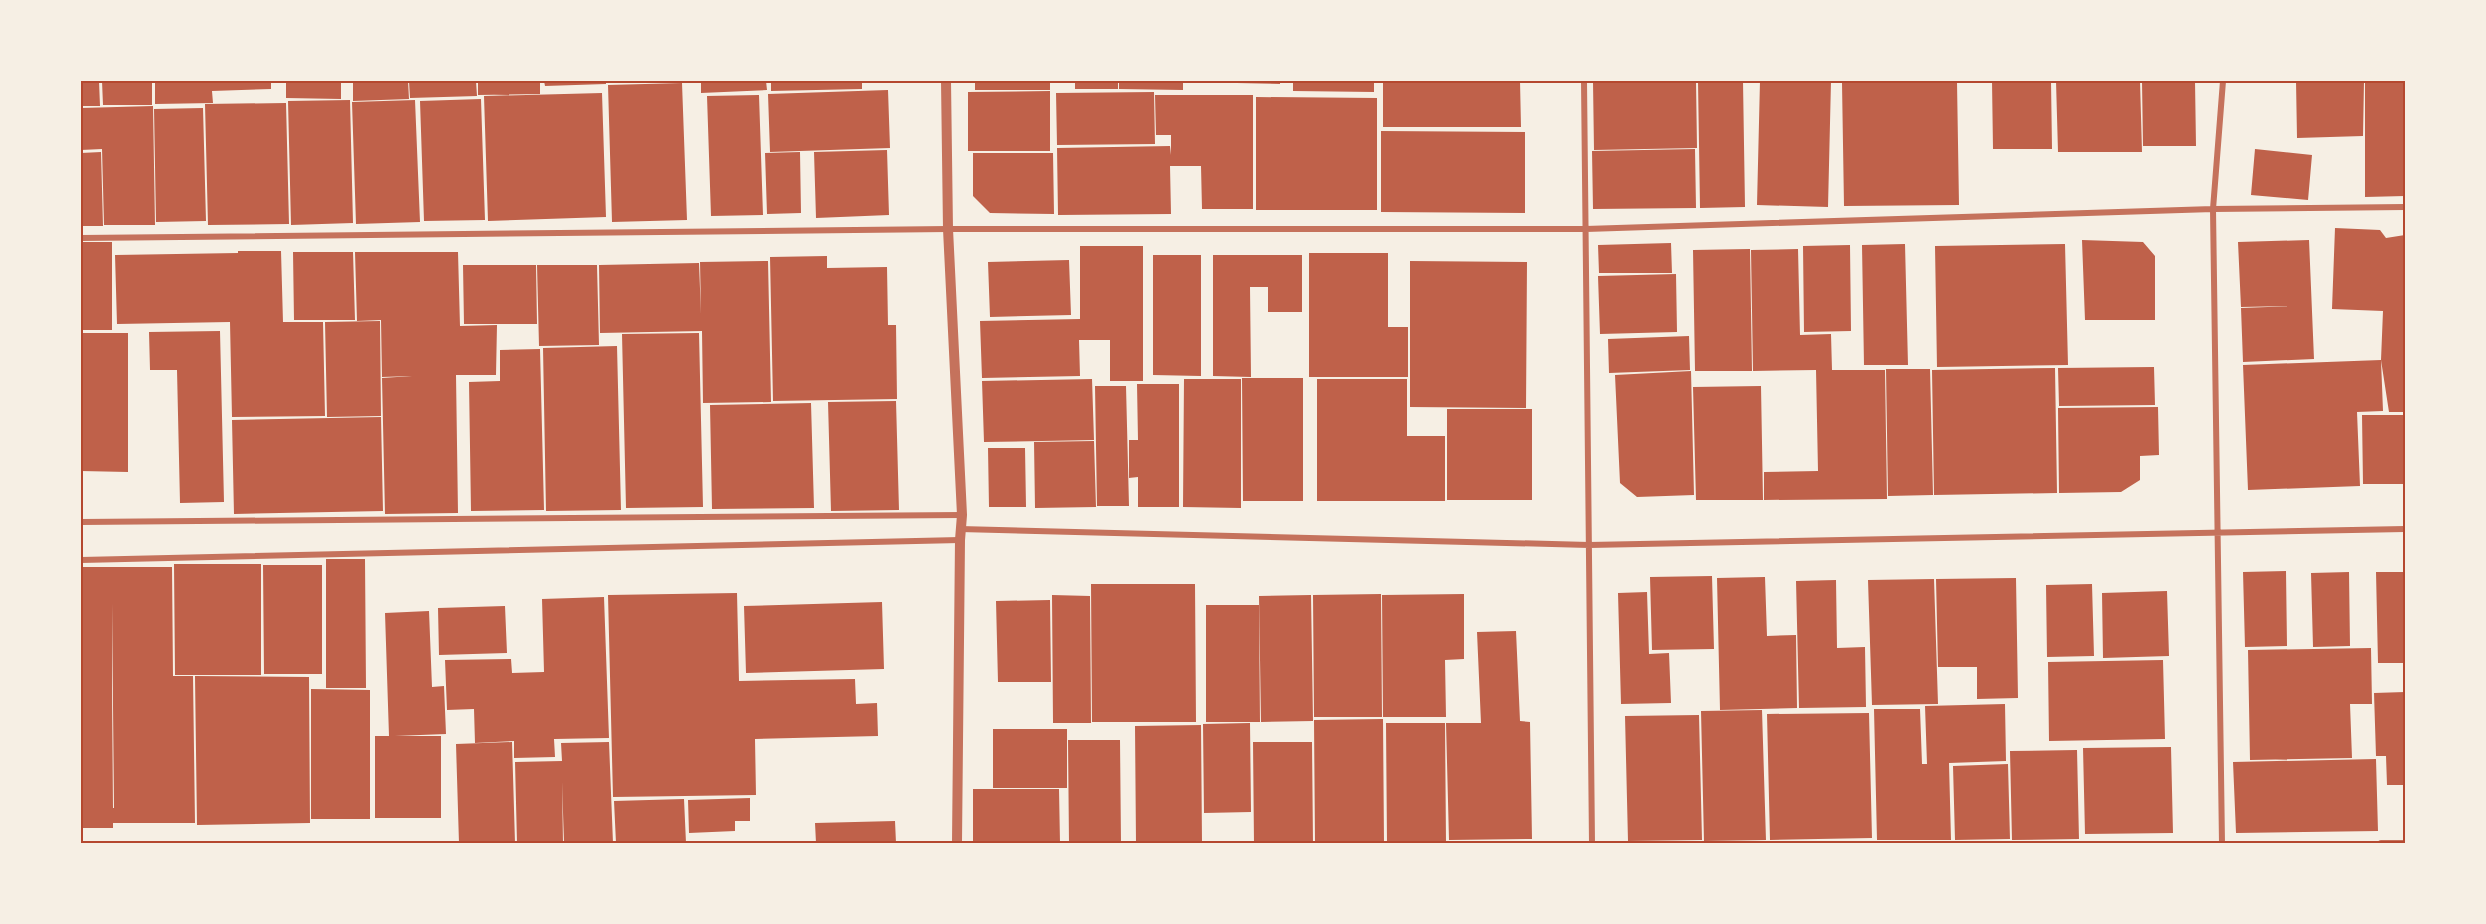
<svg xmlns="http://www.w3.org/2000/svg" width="2486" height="924" font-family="'Golos Text',sans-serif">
	<rect width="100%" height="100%" fill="#f6efe4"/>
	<!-- building -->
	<path fill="#bf614a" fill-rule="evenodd" d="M 81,81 L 99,81 L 100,106 L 81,106 Z
		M 102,81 L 152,81 L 152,105 L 103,105 Z
		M 155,81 L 271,81 L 271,89 L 212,91 L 213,103 L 155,104 Z
		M 286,81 L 341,81 L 341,99 L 286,98 Z
		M 353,81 L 408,81 L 409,99 L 353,101 Z
		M 409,81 L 476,81 L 477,96 L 410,98 Z
		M 478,81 L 540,81 L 540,94 L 478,95 Z
		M 544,81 L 606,81 L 606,84 L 545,86 Z
		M 701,81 L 766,81 L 767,90 L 701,93 Z
		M 771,81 L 862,81 L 862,89 L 771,91 Z
		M 975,81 L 1050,81 L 1050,90 L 975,90 Z
		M 1075,81 L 1118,81 L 1118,89 L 1075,89 Z
		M 1119,81 L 1183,81 L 1183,90 L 1119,89 Z
		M 1237,81 L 1280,81 L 1280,84 L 1237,83 Z
		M 1293,81 L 1374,81 L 1374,92 L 1293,91 Z
		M 1383,81 L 1520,81 L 1521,127 L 1383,127 Z
		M 1696,81 L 1697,148 L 1594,150 L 1593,82 Z
		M 1698,81 L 1743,81 L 1745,207 L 1700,208 Z
		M 1760,81 L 1831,81 L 1828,207 L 1757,205 Z
		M 1992,81 L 2051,81 L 2052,149 L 1993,149 Z
		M 2056,81 L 2140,81 L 2142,152 L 2058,152 Z
		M 2142,81 L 2195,81 L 2196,146 L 2143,146 Z
		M 2296,81 L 2364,81 L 2363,136 L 2297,138 Z
		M 2365,81 L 2405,81 L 2405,196 L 2365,197 Z
		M 1957,82 L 1959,205 L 1844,206 L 1842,83 Z
		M 682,83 L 687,220 L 612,222 L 608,85 Z
		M 888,90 L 890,148 L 770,152 L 768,94 Z
		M 1050,91 L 1050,151 L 968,151 L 968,92 Z
		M 1154,92 L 1155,144 L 1057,145 L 1056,93 Z
		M 602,93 L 606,217 L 488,221 L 484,96 Z
		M 759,95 L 763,215 L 711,216 L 707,96 Z
		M 1155,95 L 1253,95 L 1253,209 L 1202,209 L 1201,166 L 1170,166 L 1171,214 L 1058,215 L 1057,148 L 1170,146 L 1171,155 L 1171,135 L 1156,135 Z
		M 1256,97 L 1377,98 L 1377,210 L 1256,210 Z
		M 481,99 L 485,220 L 424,221 L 420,101 Z
		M 350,100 L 353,223 L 291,225 L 288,101 Z
		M 415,100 L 420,222 L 356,224 L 352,102 Z
		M 286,103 L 289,224 L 208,225 L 205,104 Z
		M 153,106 L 155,225 L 104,225 L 102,149 L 81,150 L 81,108 Z
		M 203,108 L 206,221 L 156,222 L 154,109 Z
		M 1381,131 L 1525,132 L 1525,213 L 1381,212 Z
		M 1695,149 L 1696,208 L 1593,209 L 1592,151 Z
		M 2255,149 L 2312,155 L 2308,200 L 2251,195 Z
		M 887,150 L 889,215 L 816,218 L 814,152 Z
		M 101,152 L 103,226 L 81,226 L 81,153 Z
		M 800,152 L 801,213 L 767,214 L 765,153 Z
		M 973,153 L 1053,153 L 1054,214 L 990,213 L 973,196 Z
		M 2335,228 L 2380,230 L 2386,238 L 2405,235 L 2405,412 L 2389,412 L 2381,360 L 2383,311 L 2332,309 Z
		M 2082,240 L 2143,242 L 2155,256 L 2155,320 L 2085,320 Z
		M 2309,240 L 2314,359 L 2243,362 L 2241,308 L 2294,306 L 2241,307 L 2238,242 Z
		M 81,242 L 112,242 L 112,330 L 81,330 Z
		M 1671,243 L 1672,273 L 1599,273 L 1598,245 Z
		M 1905,244 L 1908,365 L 1864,365 L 1862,245 Z
		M 2065,244 L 2068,365 L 1937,367 L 1935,246 Z
		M 1850,245 L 1851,331 L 1804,332 L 1803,246 Z
		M 1080,246 L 1143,246 L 1143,381 L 1110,381 L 1110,340 L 1079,340 L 1080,376 L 982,378 L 980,321 L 1080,319 Z
		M 1750,249 L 1752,371 L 1695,371 L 1693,250 Z
		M 1798,249 L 1800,335 L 1831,334 L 1832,370 L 1885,370 L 1887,499 L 1764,500 L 1764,472 L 1818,471 L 1816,370 L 1753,371 L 1751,250 Z
		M 238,251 L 281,251 L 283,322 L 323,322 L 325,416 L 232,417 L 230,322 L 117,324 L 115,255 L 238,253 Z
		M 293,252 L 353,252 L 355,320 L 294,320 Z
		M 355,252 L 458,252 L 460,326 L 497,325 L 496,375 L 456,375 L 458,513 L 385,514 L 382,378 L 412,376 L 382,377 L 381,320 L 357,321 Z
		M 1309,253 L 1388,253 L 1388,327 L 1408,327 L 1408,377 L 1309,377 Z
		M 1153,255 L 1201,255 L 1201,376 L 1153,375 Z
		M 1213,255 L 1302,255 L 1302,312 L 1268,312 L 1268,287 L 1250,287 L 1251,377 L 1213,376 Z
		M 827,256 L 827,268 L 887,267 L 888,325 L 896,325 L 897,399 L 773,401 L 770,257 Z
		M 1069,260 L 1071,315 L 990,317 L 988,262 Z
		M 768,261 L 771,402 L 703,403 L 702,331 L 600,333 L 599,265 L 699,263 L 701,314 L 700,262 Z
		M 1410,261 L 1527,262 L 1526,408 L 1410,407 Z
		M 463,265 L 536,265 L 537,324 L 464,324 Z
		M 537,265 L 597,265 L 599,345 L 539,346 Z
		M 1676,274 L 1677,332 L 1600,334 L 1598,276 Z
		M 380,321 L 381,416 L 327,417 L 325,322 Z
		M 220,331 L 224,502 L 180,503 L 177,370 L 150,370 L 149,332 Z
		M 81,333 L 128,333 L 128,472 L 81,471 Z
		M 699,333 L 703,507 L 626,508 L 622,334 Z
		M 1689,336 L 1690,370 L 1609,373 L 1608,339 Z
		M 617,346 L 621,510 L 546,511 L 543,348 Z
		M 540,349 L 544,510 L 471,511 L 469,382 L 500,381 L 500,350 Z
		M 2381,360 L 2383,411 L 2357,412 L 2360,486 L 2248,490 L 2243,365 Z
		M 2154,367 L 2155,405 L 2059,406 L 2058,368 Z
		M 2055,368 L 2057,493 L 1934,495 L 1932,370 Z
		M 1886,369 L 1930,369 L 1933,495 L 1888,496 Z
		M 1691,371 L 1694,495 L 1637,497 L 1620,483 L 1615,375 Z
		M 1242,378 L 1303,378 L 1303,501 L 1243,501 Z
		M 1092,379 L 1094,440 L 984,442 L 982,381 Z
		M 1184,379 L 1241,379 L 1241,508 L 1183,507 Z
		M 1317,379 L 1407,379 L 1407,436 L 1445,436 L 1445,501 L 1317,501 Z
		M 1137,384 L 1179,384 L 1179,507 L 1138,507 L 1138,477 L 1129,478 L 1129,440 L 1138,440 Z
		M 1095,386 L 1126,386 L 1129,506 L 1097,506 Z
		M 1761,386 L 1763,500 L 1696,500 L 1693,387 Z
		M 896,401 L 899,510 L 831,511 L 828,402 Z
		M 811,403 L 814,508 L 712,509 L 710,405 Z
		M 2158,407 L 2159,455 L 2140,456 L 2140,480 L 2121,492 L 2059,493 L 2058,408 Z
		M 1447,409 L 1532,409 L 1532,500 L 1447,500 Z
		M 2362,415 L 2405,415 L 2405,484 L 2363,484 Z
		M 381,417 L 383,511 L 234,514 L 232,420 Z
		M 1094,441 L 1096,507 L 1035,508 L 1034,442 Z
		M 988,448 L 1025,448 L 1026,507 L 989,507 Z
		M 326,559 L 365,559 L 366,688 L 326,688 Z
		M 174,564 L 261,564 L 261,675 L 175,675 Z
		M 263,565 L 322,565 L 322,674 L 264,674 Z
		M 82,567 L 172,567 L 173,676 L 193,676 L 195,823 L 113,823 L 113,828 L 81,828 ZM 112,603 L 114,808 L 113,808 L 112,688 Z
		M 2286,571 L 2287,646 L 2245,647 L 2243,572 Z
		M 2349,572 L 2350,646 L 2313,647 L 2311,573 Z
		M 2376,572 L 2405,572 L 2405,663 L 2378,663 Z
		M 1712,576 L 1714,649 L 1652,650 L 1650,577 Z
		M 1765,577 L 1767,636 L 1796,635 L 1797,708 L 1720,710 L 1717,578 Z
		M 2016,578 L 2018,698 L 1977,699 L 1977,667 L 1938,667 L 1936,579 Z
		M 1934,579 L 1938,704 L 1872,705 L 1868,580 Z
		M 1836,580 L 1837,648 L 1865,647 L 1866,707 L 1799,708 L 1796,581 Z
		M 1091,584 L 1195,584 L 1196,722 L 1092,722 Z
		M 2092,584 L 2094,656 L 2047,657 L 2046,585 Z
		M 2167,591 L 2169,656 L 2103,658 L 2102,593 Z
		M 1647,592 L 1649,654 L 1669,653 L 1671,703 L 1621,704 L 1618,593 Z
		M 737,593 L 739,681 L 855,679 L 856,704 L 877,703 L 878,736 L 755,739 L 756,795 L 613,797 L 608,595 Z
		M 1381,594 L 1382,717 L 1314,717 L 1313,595 Z
		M 1464,594 L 1464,659 L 1445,660 L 1446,717 L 1383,717 L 1382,595 Z
		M 1052,595 L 1090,596 L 1091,723 L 1053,723 Z
		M 1311,595 L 1313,721 L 1261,722 L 1259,596 Z
		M 604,597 L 609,738 L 554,739 L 555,757 L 514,758 L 514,741 L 475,743 L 474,709 L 447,710 L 445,660 L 511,659 L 512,673 L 544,672 L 542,599 Z
		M 1050,600 L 1051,682 L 998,682 L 996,601 Z
		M 882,602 L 884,669 L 746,673 L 744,606 Z
		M 1206,605 L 1259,605 L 1260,722 L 1206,722 Z
		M 505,606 L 507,653 L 439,655 L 438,608 Z
		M 429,611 L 432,687 L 444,686 L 446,734 L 395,736 L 441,736 L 441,818 L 375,818 L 375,736 L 389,736 L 385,613 Z
		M 1516,631 L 1520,721 L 1530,722 L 1532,839 L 1449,840 L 1446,723 L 1481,723 L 1477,632 Z
		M 2371,648 L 2372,704 L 2350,704 L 2352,758 L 2250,760 L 2248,650 Z
		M 2163,660 L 2165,739 L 2049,741 L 2048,662 Z
		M 195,676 L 309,677 L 310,823 L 197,825 Z
		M 311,689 L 370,690 L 370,819 L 311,819 Z
		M 2405,692 L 2405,785 L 2387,785 L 2386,756 L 2376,756 L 2374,693 Z
		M 2005,704 L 2006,761 L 1949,763 L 1951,840 L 1877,840 L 1874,709 L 1920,709 L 1922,764 L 1927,764 L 1925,706 Z
		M 1762,710 L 1766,840 L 1704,841 L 1701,711 Z
		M 1869,713 L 1872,838 L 1770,840 L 1767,714 Z
		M 1699,715 L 1702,840 L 1628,841 L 1625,716 Z
		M 1383,719 L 1384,843 L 1315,843 L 1314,720 Z
		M 1250,723 L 1251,812 L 1204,813 L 1203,724 Z
		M 1386,723 L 1445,723 L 1446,843 L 1387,843 Z
		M 1201,725 L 1202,843 L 1136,843 L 1135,726 Z
		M 993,729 L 1067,729 L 1067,788 L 993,788 Z
		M 1068,740 L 1120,740 L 1121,843 L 1069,843 Z
		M 512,742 L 515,843 L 459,843 L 456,744 Z
		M 609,742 L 613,843 L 564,843 L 562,782 L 563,843 L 517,843 L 515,762 L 562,761 L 561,743 Z
		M 1253,742 L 1312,742 L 1313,843 L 1254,843 Z
		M 2171,747 L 2173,833 L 2085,834 L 2083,748 Z
		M 2077,750 L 2079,839 L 2012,840 L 2010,751 Z
		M 2376,759 L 2378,831 L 2236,833 L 2233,762 Z
		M 2008,764 L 2010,839 L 1955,840 L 1953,766 Z
		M 973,789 L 1059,789 L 1060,843 L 973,843 Z
		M 750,798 L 750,821 L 735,821 L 735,831 L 689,833 L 688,800 Z
		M 684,799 L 686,843 L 616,843 L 614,801 Z
		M 895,821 L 896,843 L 816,843 L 815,823 Z"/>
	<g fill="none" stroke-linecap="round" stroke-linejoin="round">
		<!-- minor -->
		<path stroke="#c5725c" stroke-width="6" d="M 1584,81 L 1592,843
			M 81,238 L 948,229 L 1586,229 L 2213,209 L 2405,207
			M 81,522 L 962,515
			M 960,529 L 1589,545 L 2405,529
			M 81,560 L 960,540
			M 2222,843 L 2213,209 L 2223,81
			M 2381,843 L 2405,843"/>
		<!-- tertiary -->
		<path stroke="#c5725c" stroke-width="10" d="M 946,81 L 948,229 L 962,515 L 960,540 L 957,843"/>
	</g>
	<!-- border -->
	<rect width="2486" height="924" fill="none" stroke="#f6efe4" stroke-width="165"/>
	<rect x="82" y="82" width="2322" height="760" fill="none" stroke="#b5482f" stroke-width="2"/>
</svg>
